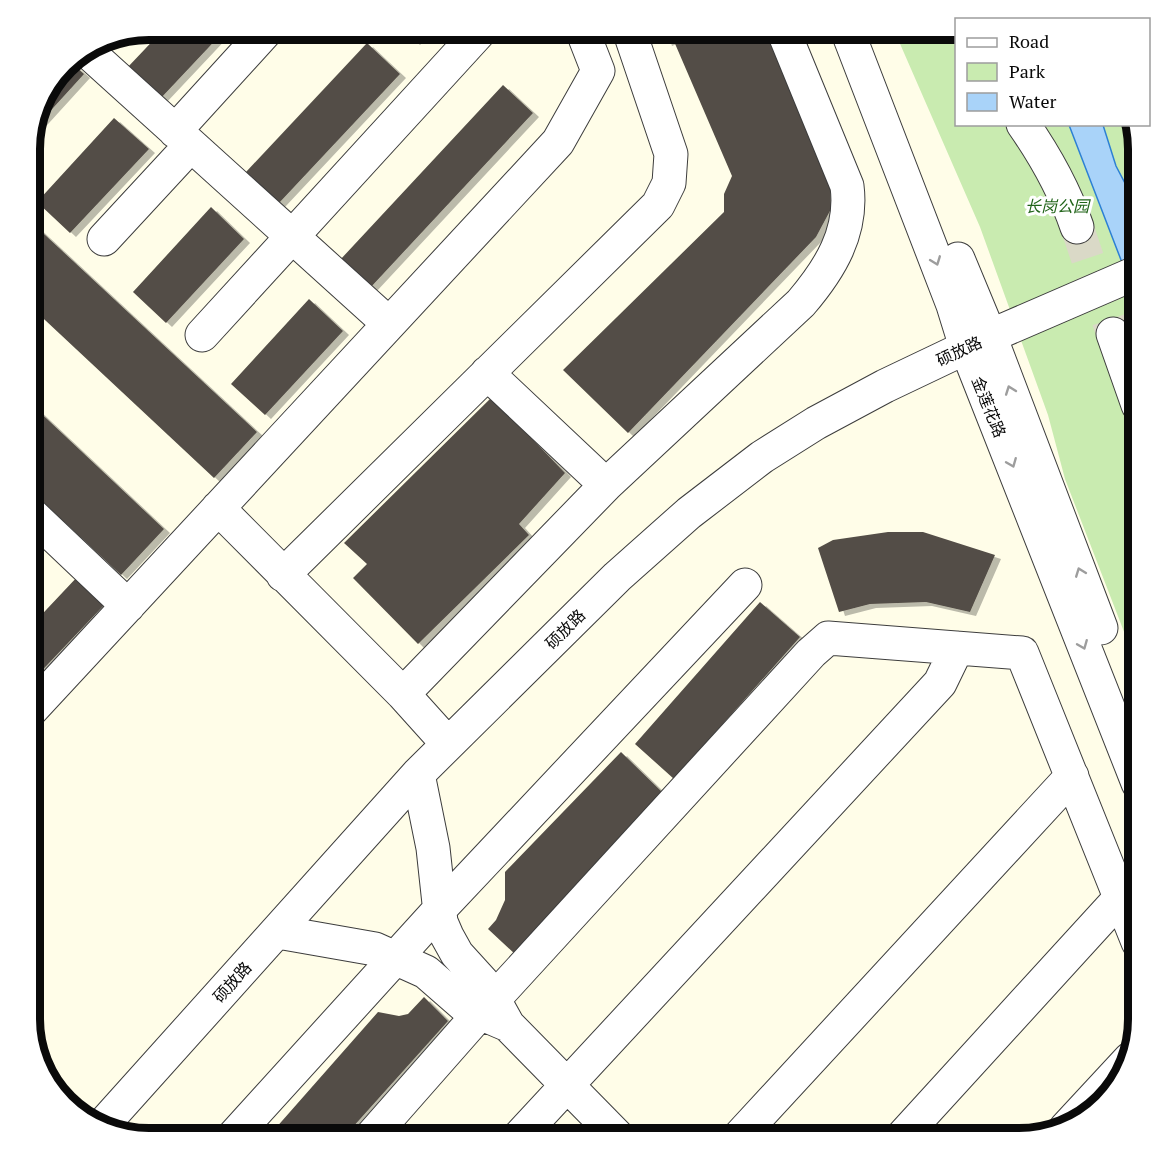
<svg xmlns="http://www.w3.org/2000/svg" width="1168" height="1168" font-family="'PT Serif','Noto Sans SC',serif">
	<defs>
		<filter id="shadow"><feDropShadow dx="6" dy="4" stdDeviation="0" flood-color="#0004"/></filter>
	</defs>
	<rect width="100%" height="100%" fill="#fffde8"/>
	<!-- green -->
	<path fill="#c9ebb0" d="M 894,30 L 956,30 L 956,124 L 1133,125 L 1138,149 L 1138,668 L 1065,479 L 1048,415 L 980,227 Z"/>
	<!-- water -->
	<path fill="#a9d3f9" stroke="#2d80d4" stroke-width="1.5" d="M 1069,125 L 1103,125 L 1116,166 L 1138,208 L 1138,304 Z"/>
	<!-- building -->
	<path fill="#534d46" filter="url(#shadow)" d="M 163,30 L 225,30 L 160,99 L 127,68 Z
		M 402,30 L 425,30 L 414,41 Z
		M 662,30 L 771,30 L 830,183 L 831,209 L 816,237 L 628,433 L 563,370 L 724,212 L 724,194 L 732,176 L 673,39 L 666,42 Z
		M 367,43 L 400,74 L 279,203 L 246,172 Z
		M 69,61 L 84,74 L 33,130 L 42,96 Z
		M 503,85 L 533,113 L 370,288 L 340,260 Z
		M 114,118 L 149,149 L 70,233 L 37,202 Z
		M 211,207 L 244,239 L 166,323 L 133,292 Z
		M 30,221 L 257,432 L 214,478 L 30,306 Z
		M 309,299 L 343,331 L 265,415 L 231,384 Z
		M 492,397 L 565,473 L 519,524 L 529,535 L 418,644 L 353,578 L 367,564 L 344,543 Z
		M 30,403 L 164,529 L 121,575 L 30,490 Z
		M 888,532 L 923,532 L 995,555 L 970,612 L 926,602 L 870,604 L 839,612 L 818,548 L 833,540 Z
		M 79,575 L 107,602 L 30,683 L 30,627 Z
		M 760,602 L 800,637 L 674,779 L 635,744 Z
		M 621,752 L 662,792 L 516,955 L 488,929 L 496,920 L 505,900 L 505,872 Z
		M 424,997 L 448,1021 L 343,1138 L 267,1138 L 378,1012 L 399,1016 L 408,1014 Z"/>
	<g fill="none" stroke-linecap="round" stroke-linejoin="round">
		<!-- minor-tunnel -->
		<path stroke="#dad9c7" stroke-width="33" stroke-dasharray="33 16" stroke-linecap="butt" d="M 1077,227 L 1113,334"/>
		<defs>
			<path id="minor" d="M 847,30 L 953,305 L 966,347 L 1138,783
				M 86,50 L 389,324
				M 1023,124 C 1046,157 1064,189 1077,227
				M 175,131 L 267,30
				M 104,239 L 191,145
				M 958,259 L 990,336 L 1101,628
				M 1113,334 L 1138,405
				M 202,335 L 481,30
				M 487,373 L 606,485
				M 218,508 L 403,694 L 448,744
				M 30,513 L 128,606
				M 283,575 L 658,205 L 669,183 L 671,154 L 629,30
				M 403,694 L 606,485 L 801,303 C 830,269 853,232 847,186 L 783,30
				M 30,711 L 558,142 L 598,71 L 582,30
				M 418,774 L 433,848 L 441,922 L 447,936 L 457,954 L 487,987 L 508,1025 L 619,1138
				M 278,932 L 375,949 L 426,972 L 466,1007 L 508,1025
				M 494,999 L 811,653 L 828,638 L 1022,653 L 1138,942
				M 101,1127 L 418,774 L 617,577 L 689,513 L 762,457 L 816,423 L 885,386 L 990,336 L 1138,272
				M 1066,1128 L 1130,1059
				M 232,1138 L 439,910 L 745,585
				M 370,1138 L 480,1013
				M 518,1138 L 940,683 L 957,648
				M 738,1138 L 1072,776
				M 901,1138 L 1121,897"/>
		</defs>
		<!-- minor casing -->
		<use href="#minor" stroke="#3d3d3d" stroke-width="35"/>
		<!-- minor -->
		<use href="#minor" stroke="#fff" stroke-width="33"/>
	</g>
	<!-- one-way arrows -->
	<defs><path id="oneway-chevron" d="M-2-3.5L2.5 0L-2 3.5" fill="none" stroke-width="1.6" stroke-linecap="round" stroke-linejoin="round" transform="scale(1.5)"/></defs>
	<g stroke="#9d9d9d">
		<use href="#oneway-chevron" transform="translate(936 261) rotate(69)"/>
		<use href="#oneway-chevron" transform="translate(1010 390) rotate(-110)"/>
		<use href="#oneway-chevron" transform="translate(1012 463) rotate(68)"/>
		<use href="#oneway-chevron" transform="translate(1080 572) rotate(-111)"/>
		<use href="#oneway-chevron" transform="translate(1083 645) rotate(68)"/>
	</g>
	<g text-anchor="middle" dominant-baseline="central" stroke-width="6" stroke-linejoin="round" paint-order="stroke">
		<!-- park labels -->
		<g font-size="16" font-style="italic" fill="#216419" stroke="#fff">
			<text x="1057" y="206">长岗公园</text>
		</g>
		<!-- street labels -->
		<g font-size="16" fill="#0a0a0a" stroke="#fff">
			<text transform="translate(959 351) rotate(-25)">硕放路</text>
			<text transform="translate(989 407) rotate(68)">金莲花路</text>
			<text transform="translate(565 629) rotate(-45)">硕放路</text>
			<text transform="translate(232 982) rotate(-48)">硕放路</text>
		</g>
	</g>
	<!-- crop -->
	<path d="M0 0H1168V1168H0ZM149 40H1019A109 109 0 0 1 1128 149V1019A109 109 0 0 1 1019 1128H149A109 109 0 0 1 40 1019V149A109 109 0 0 1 149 40Z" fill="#fff" fill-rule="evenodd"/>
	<path fill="none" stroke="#0a0a0a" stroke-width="8" d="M149 40H1019A109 109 0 0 1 1128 149V1019A109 109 0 0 1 1019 1128H149A109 109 0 0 1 40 1019V149A109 109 0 0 1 149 40Z"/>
	<!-- legend -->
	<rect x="955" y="18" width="195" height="108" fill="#ffffff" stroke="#9d9d9d" stroke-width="1.5"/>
	<rect x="967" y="38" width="30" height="9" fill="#ffffff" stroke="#9d9d9d" stroke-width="1.5"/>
	<text x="1009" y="48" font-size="18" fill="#0a0a0a">Road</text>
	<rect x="967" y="63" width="30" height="18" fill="#c9ebb0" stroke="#9d9d9d" stroke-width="1.5"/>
	<text x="1009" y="78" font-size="18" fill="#0a0a0a">Park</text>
	<rect x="967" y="93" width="30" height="18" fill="#a9d3f9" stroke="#9d9d9d" stroke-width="1.5"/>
	<text x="1009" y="108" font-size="18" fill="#0a0a0a">Water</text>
</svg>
